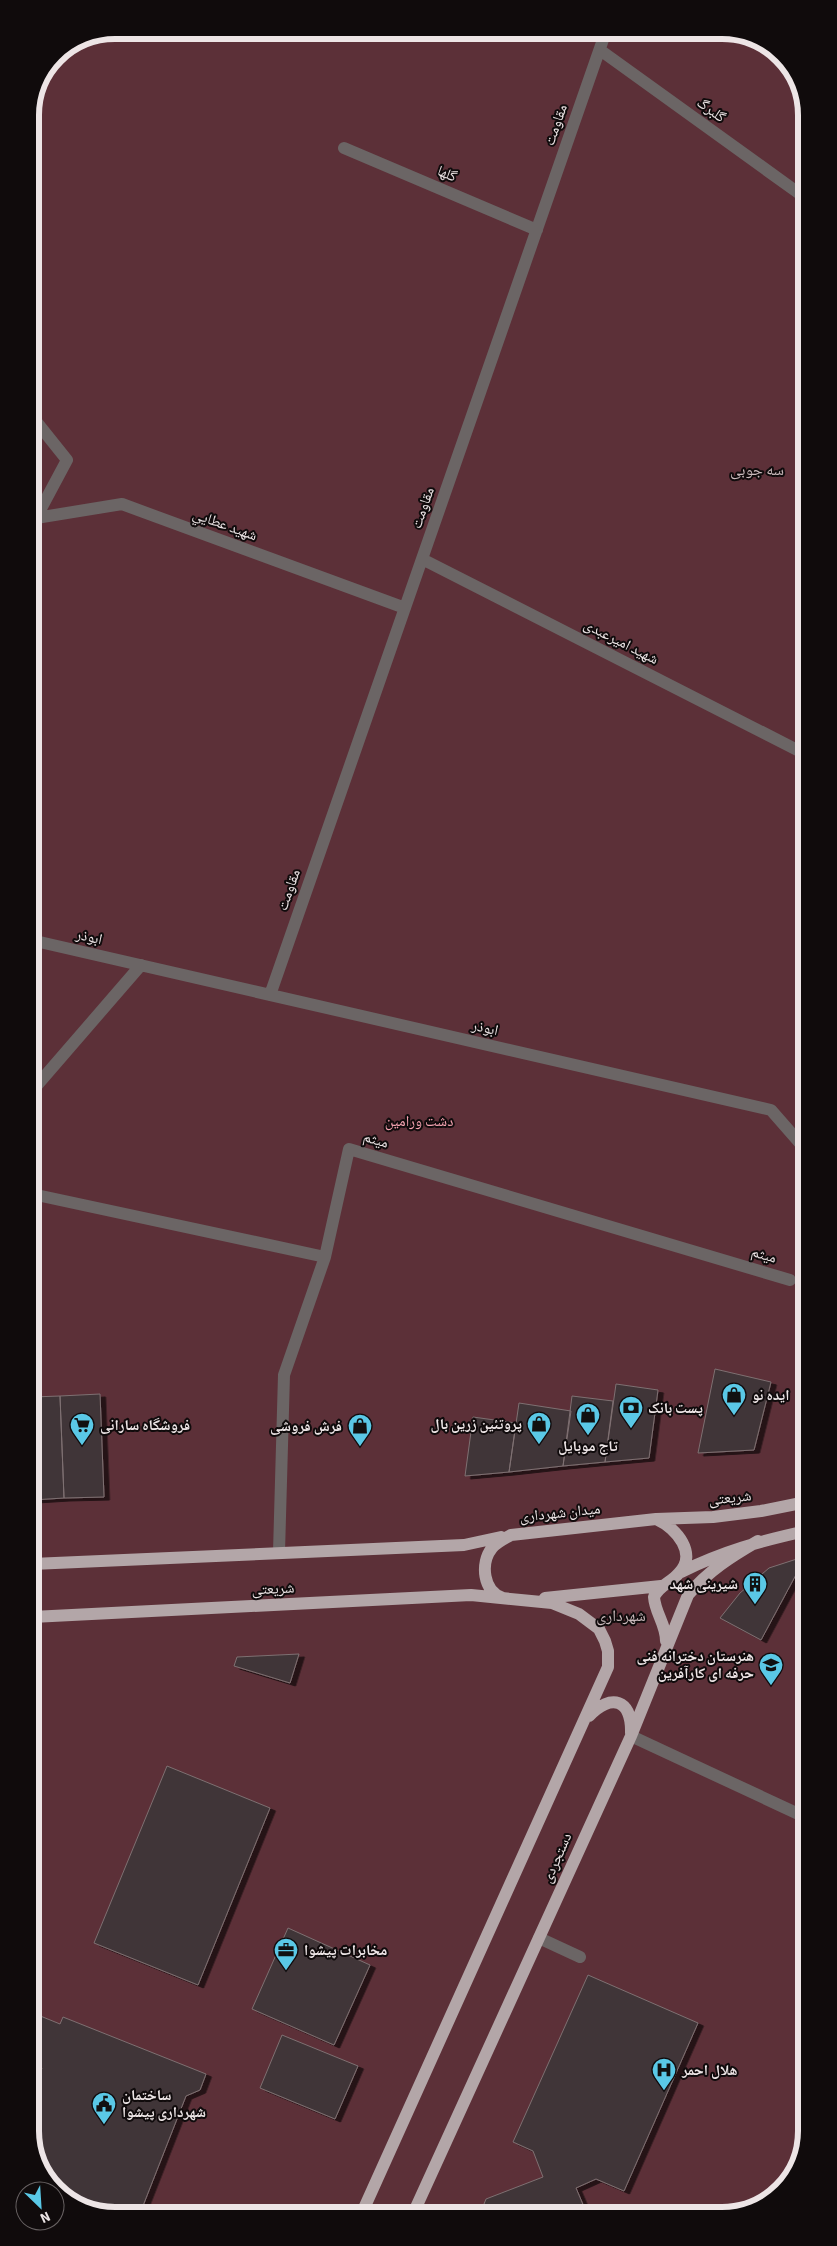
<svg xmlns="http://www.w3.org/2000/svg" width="837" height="2246" font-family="'Source Sans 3','Noto Naskh Arabic',sans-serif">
	<defs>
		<filter id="shadow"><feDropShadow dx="5.5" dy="3" stdDeviation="0" flood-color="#0009"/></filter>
	</defs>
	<rect width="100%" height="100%" fill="#2b2022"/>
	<!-- green -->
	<path fill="#5c3038" d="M 728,30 L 778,51 L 804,93 L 807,2132 L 790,2183 L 744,2213 L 109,2216 L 63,2198 L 33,2153 L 30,109 L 55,55 L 83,36 Z"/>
	<!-- building -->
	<path fill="#413537" stroke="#7e7072" filter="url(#shadow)" d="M 715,1369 L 771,1382 L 754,1450 L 698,1453 Z
		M 616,1384 L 658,1390 L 649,1458 L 605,1462 Z
		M 100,1394 L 104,1497 L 64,1498 L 60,1396 Z
		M 60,1396 L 64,1498 L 32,1500 L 32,1397 Z
		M 572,1396 L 613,1401 L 605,1462 L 563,1466 Z
		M 519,1403 L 571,1411 L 563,1466 L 509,1472 Z
		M 473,1417 L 516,1423 L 509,1472 L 465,1476 Z
		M 806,1556 L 761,1640 L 720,1618 L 740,1593 L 769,1568 Z
		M 299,1654 L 290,1683 L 234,1666 L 237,1657 Z
		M 167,1766 L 270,1808 L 198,1985 L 94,1943 Z
		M 288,1928 L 370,1965 L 334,2045 L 252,2009 Z
		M 588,1975 L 698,2023 L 624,2191 L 596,2179 L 576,2188 L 587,2214 L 480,2214 L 486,2199 L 543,2177 L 533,2151 L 513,2142 Z
		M 33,2013 L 60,2024 L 63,2017 L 206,2074 L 200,2090 L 186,2096 L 139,2216 L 109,2216 L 63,2198 L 33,2153 L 33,2090 L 42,2068 L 33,2065 Z
		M 282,2035 L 358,2066 L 335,2119 L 260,2088 Z"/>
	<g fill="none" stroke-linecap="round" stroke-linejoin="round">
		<!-- minor -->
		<path stroke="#6b6565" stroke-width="12" d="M 600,50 L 804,197
			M 344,148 L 537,230
			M 31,415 L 67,460 L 36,518
			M 31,522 L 36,518 L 122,504 L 405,608
			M 422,559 L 805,754
			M 31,940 L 771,1110 L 806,1150
			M 270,995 L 606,31
			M 32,1091 L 141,965
			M 32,1194 L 325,1257
			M 279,1552 L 284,1375 L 325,1257 L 349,1149 L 790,1280
			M 631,1736 L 807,1818
			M 539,1938 L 580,1957"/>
		<!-- major -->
		<path stroke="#b3a6a8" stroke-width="12" d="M 658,1520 C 676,1528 698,1554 679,1573 C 671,1583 659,1585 654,1597 C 655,1613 666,1624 666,1641
			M 32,1564 L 464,1545 L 501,1537
			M 681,1572 C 724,1551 760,1541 806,1531
			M 503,1598 C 483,1592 480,1563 492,1548 C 497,1542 504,1539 511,1535 L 656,1519 L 713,1517 L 761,1511 L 806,1502
			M 545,1598 L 661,1586
			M 32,1617 L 471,1595 L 552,1603 L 579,1614 L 599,1629 L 605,1641 L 608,1651 L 608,1667 L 361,2215
			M 589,1716 C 611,1693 632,1699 631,1733
			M 413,2214 L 631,1736 L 688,1595 C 708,1571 732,1556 758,1541"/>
	</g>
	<!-- icons -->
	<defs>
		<symbol id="shop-pin" viewBox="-11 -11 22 30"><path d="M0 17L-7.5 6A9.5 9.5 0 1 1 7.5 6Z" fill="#5ac8e6" stroke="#100b0c"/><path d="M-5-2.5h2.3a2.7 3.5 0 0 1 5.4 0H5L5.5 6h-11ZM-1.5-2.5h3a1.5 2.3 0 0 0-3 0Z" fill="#111"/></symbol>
		<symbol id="bank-pin" viewBox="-11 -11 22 30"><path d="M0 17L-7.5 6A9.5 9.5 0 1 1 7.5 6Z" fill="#5ac8e6" stroke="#100b0c"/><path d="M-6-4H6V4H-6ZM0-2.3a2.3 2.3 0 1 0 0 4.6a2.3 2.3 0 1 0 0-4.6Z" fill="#111"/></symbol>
		<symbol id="supermarket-pin" viewBox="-11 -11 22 30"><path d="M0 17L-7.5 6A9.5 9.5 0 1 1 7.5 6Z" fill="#5ac8e6" stroke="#100b0c"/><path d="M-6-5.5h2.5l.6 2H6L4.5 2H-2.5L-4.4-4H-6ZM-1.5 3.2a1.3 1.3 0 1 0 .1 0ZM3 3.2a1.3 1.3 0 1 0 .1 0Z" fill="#111"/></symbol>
		<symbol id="building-pin" viewBox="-11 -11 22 30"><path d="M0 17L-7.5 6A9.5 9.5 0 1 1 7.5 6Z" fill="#5ac8e6" stroke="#100b0c"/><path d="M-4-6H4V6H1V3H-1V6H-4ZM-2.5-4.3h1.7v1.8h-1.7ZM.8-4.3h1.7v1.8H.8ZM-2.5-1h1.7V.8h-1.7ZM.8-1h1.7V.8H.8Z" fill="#111"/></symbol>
		<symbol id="school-pin" viewBox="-11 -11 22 30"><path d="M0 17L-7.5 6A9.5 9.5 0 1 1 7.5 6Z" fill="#5ac8e6" stroke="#100b0c"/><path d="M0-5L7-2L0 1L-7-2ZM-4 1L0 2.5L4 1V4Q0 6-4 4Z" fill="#111"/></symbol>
		<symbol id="office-pin" viewBox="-11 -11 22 30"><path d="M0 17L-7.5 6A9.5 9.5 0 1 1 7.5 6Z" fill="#5ac8e6" stroke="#100b0c"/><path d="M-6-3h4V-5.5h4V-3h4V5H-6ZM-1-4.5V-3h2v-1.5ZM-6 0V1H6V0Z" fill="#111"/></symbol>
		<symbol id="hospital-pin" viewBox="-11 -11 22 30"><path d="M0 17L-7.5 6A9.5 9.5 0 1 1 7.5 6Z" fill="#5ac8e6" stroke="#100b0c"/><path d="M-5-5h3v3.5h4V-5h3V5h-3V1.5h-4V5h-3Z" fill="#111"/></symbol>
		<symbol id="civic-pin" viewBox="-11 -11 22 30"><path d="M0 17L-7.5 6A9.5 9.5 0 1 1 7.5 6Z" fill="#5ac8e6" stroke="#100b0c"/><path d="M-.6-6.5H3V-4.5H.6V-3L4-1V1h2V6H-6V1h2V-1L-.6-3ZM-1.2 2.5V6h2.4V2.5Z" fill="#111"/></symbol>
	</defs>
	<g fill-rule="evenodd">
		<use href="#shop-pin" x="720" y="1381" width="28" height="38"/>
		<use href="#bank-pin" x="617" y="1394" width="28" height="38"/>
		<use href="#shop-pin" x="574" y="1401" width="28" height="38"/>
		<use href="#shop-pin" x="525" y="1410" width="28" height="38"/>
		<use href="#supermarket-pin" x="68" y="1411" width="28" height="38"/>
		<use href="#shop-pin" x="346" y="1412" width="28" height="38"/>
		<use href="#building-pin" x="741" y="1570" width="28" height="38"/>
		<use href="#school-pin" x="757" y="1651" width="28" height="38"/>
		<use href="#office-pin" x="272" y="1936" width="28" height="38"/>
		<use href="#hospital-pin" x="650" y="2056" width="28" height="38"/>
		<use href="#civic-pin" x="90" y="2090" width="28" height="38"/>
	</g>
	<g text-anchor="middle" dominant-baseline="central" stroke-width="4" stroke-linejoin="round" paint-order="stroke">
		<!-- street labels -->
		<g font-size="15" fill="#ede5e6" stroke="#100b0c">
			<text transform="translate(711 110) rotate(36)">گلبرگ</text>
			<text transform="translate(556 125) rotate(-71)">مقاومت</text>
			<text transform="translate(447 174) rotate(23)">گلها</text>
			<text transform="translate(423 508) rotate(-71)">مقاومت</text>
			<text transform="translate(225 525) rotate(20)">شهيد عطايي</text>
			<text transform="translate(621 642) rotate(27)">شهید امیرعبدی</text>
			<text transform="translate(289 890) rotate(-71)">مقاومت</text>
			<text transform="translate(89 937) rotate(13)">ابوذر</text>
			<text transform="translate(485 1028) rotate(13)">ابوذر</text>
			<text transform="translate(376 1140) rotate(17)">میثم</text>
			<text transform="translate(764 1255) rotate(17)">میثم</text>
			<text transform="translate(730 1498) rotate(-6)">شریعتی</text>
			<text transform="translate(560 1513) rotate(-6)">میدان شهرداری</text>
			<text transform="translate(273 1589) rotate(-3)">شریعتی</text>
			<text transform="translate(557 1858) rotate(-66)">دستجردی</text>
		</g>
		<!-- park labels -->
		<g font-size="15" fill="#f6a3b1" stroke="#100b0c">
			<text x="419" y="1121">دشت ورامین</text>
		</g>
		<!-- poi labels -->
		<g font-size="15" font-weight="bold" fill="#ede5e6" stroke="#100b0c" text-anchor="start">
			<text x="752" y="1395">ایده نو</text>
			<text x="648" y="1408">پست بانک</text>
			<text x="522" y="1424" text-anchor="end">پروتئین زرین بال</text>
			<text x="100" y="1425">فروشگاه سارانی</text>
			<text x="342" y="1426" text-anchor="end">فرش فروشی</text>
			<text x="588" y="1446" text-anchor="middle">تاج موبایل</text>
			<text x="738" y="1584" text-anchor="end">شیرینی شهد</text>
			<text x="754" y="1656" text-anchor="end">هنرستان دخترانه فنی<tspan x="754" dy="17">حرفه ای کارآفرین</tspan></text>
			<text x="304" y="1950">مخابرات پیشوا</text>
			<text x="682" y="2070">هلال احمر</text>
			<text x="122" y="2095">ساختمان<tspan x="122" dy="17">شهرداری پیشوا</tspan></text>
		</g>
		<!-- neighbourhood labels -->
		<g font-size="16" fill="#cbbbbd" stroke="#100b0c">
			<text x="757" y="470">سه جوبی</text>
			<text x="621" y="1616">شهرداری</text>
		</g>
	</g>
	<!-- crop -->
	<path d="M0 0H837V2246H0ZM115 39H722A76 76 0 0 1 798 115V2131A76 76 0 0 1 722 2207H115A76 76 0 0 1 39 2131V115A76 76 0 0 1 115 39Z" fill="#100b0c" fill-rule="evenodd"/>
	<path fill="none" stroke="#ede5e6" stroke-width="6" d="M115 39H722A76 76 0 0 1 798 115V2131A76 76 0 0 1 722 2207H115A76 76 0 0 1 39 2131V115A76 76 0 0 1 115 39Z"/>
	<!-- north arrow -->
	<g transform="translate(40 2206) rotate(155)"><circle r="24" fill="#100b0c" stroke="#686263"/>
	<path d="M0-4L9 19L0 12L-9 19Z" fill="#5ac8e6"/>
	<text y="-8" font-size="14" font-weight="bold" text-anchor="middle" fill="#ede5e6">N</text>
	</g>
</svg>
